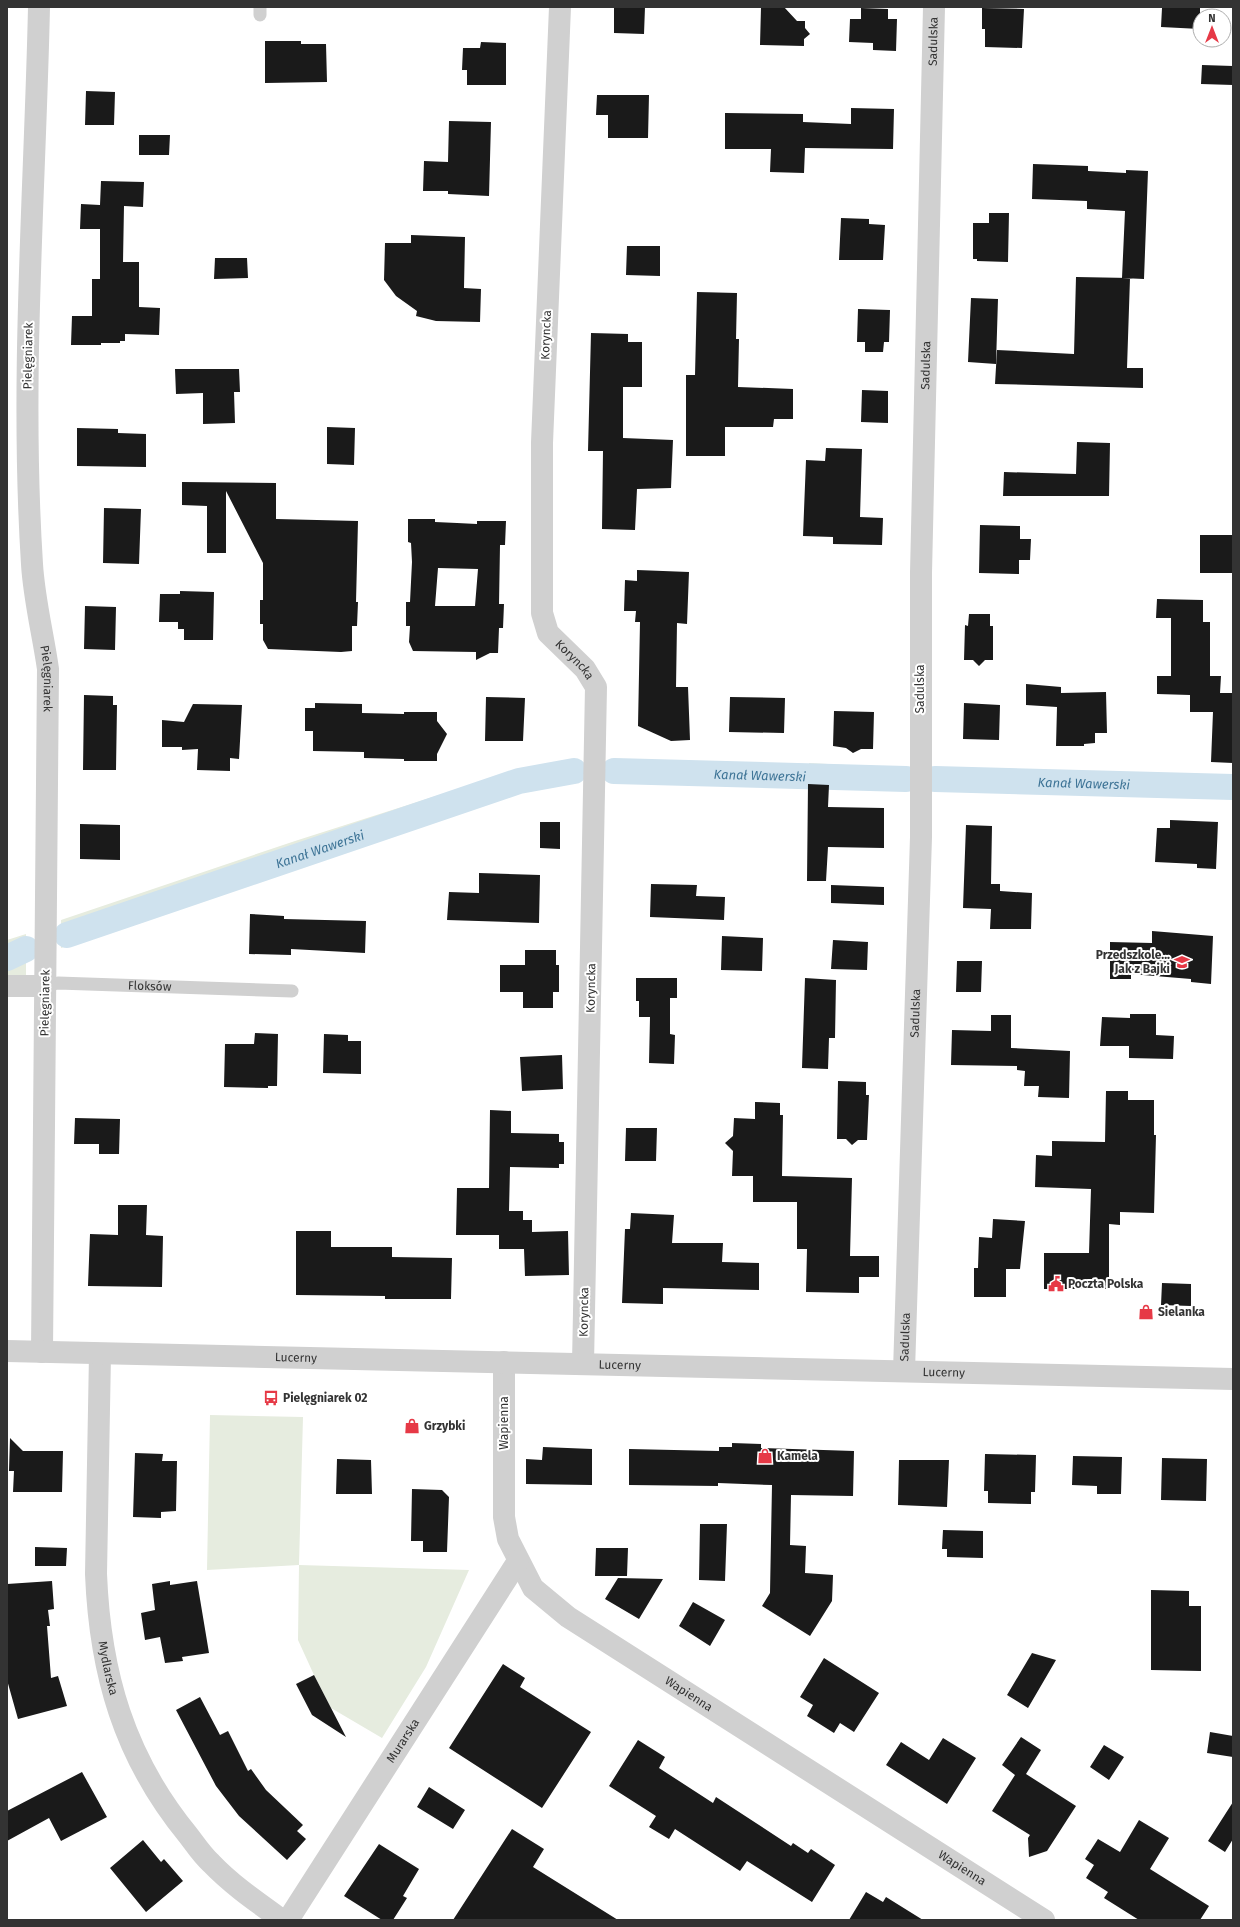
<svg xmlns="http://www.w3.org/2000/svg" width="1240" height="1927" font-family="'Fira Sans',sans-serif">
	<rect width="100%" height="100%" fill="#fff"/>
	<!-- green -->
	<path fill="#e6ecdf" d="M 612,760 L 809,767 L 809,763 L 902,768 L 902,786 L 612,782 Z
		M 571,764 L 583,764 L 583,779 L 571,779 L 521,788 L 384,838 L 61,948 L 61,920 L 295,841 L 436,796 L 519,772 Z
		M 935,767 L 1233,778 L 1233,794 L 1135,792 L 1134,797 L 934,789 Z
		M 26,934 L 26,979 L 7,979 L 7,940 Z
		M 210,1415 L 303,1417 L 299,1565 L 469,1570 L 426,1667 L 382,1738 L 331,1708 L 314,1675 L 298,1640 L 299,1565 L 207,1570 Z"/>
	<g fill="none" stroke-linecap="round" stroke-linejoin="round">
		<!-- canal -->
		<g stroke="#cfe2ee" stroke-width="26">
			<path id="s1" d="M 614,771 L 906,779"/>
			<path id="s2" d="M 935,779 L 1233,787"/>
			<path id="s3" d="M 67,935 L 519,781 L 574,771"/>
			<path d="M 7,958 L 26,949"/>
		</g>
	</g>
	<!-- building -->
	<path fill="#1a1a1a" fill-rule="evenodd" d="M 614,7 L 645,7 L 644,34 L 614,33 Z
		M 761,7 L 784,7 L 797,21 L 805,21 L 805,28 L 810,34 L 804,39 L 804,46 L 760,45 Z
		M 1179,7 L 1200,7 L 1200,29 L 1161,27 L 1162,8 L 1179,8 Z
		M 861,8 L 888,9 L 888,19 L 897,19 L 896,51 L 873,50 L 873,43 L 849,42 L 850,19 L 861,19 Z
		M 982,8 L 1024,9 L 1022,48 L 985,47 L 985,29 L 982,29 Z
		M 265,41 L 301,41 L 301,44 L 326,44 L 327,82 L 265,83 Z
		M 481,42 L 506,43 L 506,85 L 467,85 L 467,70 L 462,70 L 463,48 L 480,48 Z
		M 1202,65 L 1233,66 L 1233,85 L 1201,84 Z
		M 86,91 L 115,92 L 114,125 L 85,125 Z
		M 597,95 L 649,95 L 648,138 L 608,138 L 608,115 L 596,115 Z
		M 851,108 L 894,109 L 893,149 L 805,148 L 804,173 L 770,172 L 771,149 L 725,149 L 725,113 L 803,114 L 803,122 L 851,124 Z
		M 449,121 L 491,122 L 489,196 L 448,194 L 448,191 L 423,191 L 424,161 L 448,162 Z
		M 139,135 L 170,135 L 169,155 L 139,155 Z
		M 1033,164 L 1088,166 L 1088,171 L 1126,173 L 1126,170 L 1148,171 L 1144,279 L 1122,278 L 1125,211 L 1087,209 L 1087,201 L 1032,199 Z
		M 101,181 L 144,182 L 143,207 L 124,206 L 123,262 L 139,262 L 139,307 L 160,308 L 159,335 L 125,334 L 125,341 L 120,341 L 120,343 L 101,343 L 101,345 L 71,345 L 72,316 L 92,316 L 92,279 L 100,279 L 100,229 L 80,229 L 81,204 L 100,205 Z
		M 989,213 L 1009,213 L 1008,262 L 977,261 L 977,259 L 973,259 L 973,223 L 989,223 Z
		M 841,218 L 869,219 L 869,224 L 885,225 L 883,260 L 839,260 Z
		M 411,235 L 465,237 L 464,288 L 481,289 L 480,322 L 436,321 L 416,316 L 417,311 L 396,296 L 384,280 L 385,243 L 411,243 Z
		M 627,246 L 660,246 L 660,276 L 626,275 Z
		M 215,258 L 247,258 L 248,278 L 214,279 Z
		M 1076,277 L 1130,278 L 1127,368 L 1143,368 L 1143,388 L 995,384 L 997,350 L 1074,354 Z
		M 697,292 L 737,293 L 736,339 L 739,339 L 738,387 L 793,389 L 793,419 L 774,419 L 773,427 L 725,427 L 725,456 L 686,456 L 686,375 L 695,375 Z
		M 971,298 L 998,299 L 996,364 L 968,362 Z
		M 858,309 L 890,310 L 889,342 L 884,342 L 883,352 L 865,352 L 865,342 L 857,342 Z
		M 591,333 L 628,334 L 628,342 L 642,342 L 642,387 L 623,387 L 623,438 L 673,440 L 671,488 L 637,489 L 635,530 L 602,529 L 603,451 L 588,451 Z
		M 175,369 L 239,369 L 240,392 L 234,392 L 235,423 L 203,424 L 203,393 L 176,394 Z
		M 862,390 L 888,391 L 888,423 L 861,422 Z
		M 327,427 L 355,428 L 354,465 L 327,464 Z
		M 77,428 L 118,429 L 118,433 L 146,434 L 146,467 L 77,466 Z
		M 1077,442 L 1110,443 L 1109,496 L 1003,496 L 1004,472 L 1076,474 Z
		M 826,448 L 862,449 L 860,517 L 883,518 L 882,545 L 833,544 L 833,537 L 803,536 L 806,460 L 825,461 Z
		M 182,482 L 276,483 L 276,519 L 358,521 L 356,602 L 358,602 L 357,626 L 352,626 L 352,651 L 341,652 L 268,649 L 263,640 L 263,624 L 260,624 L 260,600 L 263,600 L 263,563 L 226,491 L 226,553 L 207,553 L 207,506 L 182,505 Z
		M 104,508 L 141,509 L 139,564 L 103,563 Z
		M 408,519 L 435,519 L 435,522 L 457,523 L 477,524 L 477,521 L 506,521 L 505,545 L 500,545 L 499,604 L 504,604 L 503,628 L 499,628 L 498,653 L 490,653 L 476,660 L 476,652 L 413,651 L 409,642 L 410,626 L 406,626 L 406,602 L 410,602 L 412,562 L 411,543 L 408,542 ZM 438,568 L 478,569 L 475,606 L 435,606 Z
		M 980,525 L 1020,526 L 1020,539 L 1031,539 L 1030,560 L 1019,560 L 1019,574 L 979,573 Z
		M 1200,535 L 1233,535 L 1233,573 L 1200,573 Z
		M 637,570 L 689,572 L 687,624 L 677,623 L 676,687 L 688,687 L 690,740 L 671,741 L 638,726 L 640,622 L 635,622 L 636,611 L 624,611 L 625,580 L 637,581 Z
		M 180,591 L 214,592 L 213,640 L 184,640 L 184,629 L 178,629 L 178,622 L 159,622 L 160,594 L 180,594 Z
		M 1157,599 L 1203,600 L 1203,622 L 1210,622 L 1210,676 L 1221,676 L 1220,693 L 1233,693 L 1233,763 L 1211,762 L 1213,712 L 1190,712 L 1190,695 L 1157,694 L 1157,676 L 1171,676 L 1171,618 L 1156,618 Z
		M 85,606 L 116,607 L 115,650 L 84,649 Z
		M 969,614 L 990,614 L 990,626 L 993,626 L 993,660 L 985,660 L 979,666 L 973,660 L 964,660 L 965,625 L 968,626 Z
		M 1026,684 L 1061,687 L 1061,693 L 1106,692 L 1107,733 L 1095,733 L 1095,743 L 1084,744 L 1084,746 L 1056,746 L 1057,707 L 1026,705 Z
		M 84,695 L 113,696 L 113,705 L 117,705 L 116,770 L 83,770 Z
		M 486,697 L 525,698 L 523,741 L 485,741 Z
		M 730,697 L 785,698 L 784,733 L 729,732 Z
		M 315,703 L 362,704 L 362,713 L 404,714 L 404,712 L 437,712 L 437,721 L 447,734 L 437,754 L 437,761 L 404,761 L 404,759 L 364,758 L 364,752 L 313,751 L 313,731 L 305,731 L 305,708 L 315,708 Z
		M 964,703 L 1000,705 L 999,740 L 963,739 Z
		M 193,704 L 242,705 L 239,759 L 230,758 L 230,771 L 197,770 L 198,749 L 182,750 L 182,747 L 162,747 L 162,720 L 184,722 Z
		M 834,711 L 874,712 L 873,749 L 861,749 L 853,753 L 846,748 L 833,746 Z
		M 808,784 L 829,785 L 828,807 L 884,808 L 884,848 L 828,847 L 826,881 L 807,881 Z
		M 1170,820 L 1218,822 L 1216,869 L 1197,868 L 1197,864 L 1155,862 L 1157,828 L 1170,828 Z
		M 540,822 L 560,822 L 560,849 L 540,848 Z
		M 80,824 L 120,825 L 120,860 L 80,859 Z
		M 966,825 L 992,826 L 991,884 L 1000,884 L 1000,891 L 1032,893 L 1031,929 L 990,929 L 991,909 L 963,908 Z
		M 479,873 L 540,875 L 539,923 L 447,920 L 449,892 L 479,893 Z
		M 651,884 L 697,885 L 696,896 L 725,897 L 724,920 L 650,917 Z
		M 831,885 L 884,887 L 884,905 L 831,903 Z
		M 250,914 L 284,916 L 284,919 L 366,921 L 365,953 L 291,949 L 291,955 L 249,954 Z
		M 1152,931 L 1213,936 L 1211,984 L 1191,982 L 1191,979 L 1131,974 L 1131,979 L 1110,979 L 1110,942 L 1152,943 Z
		M 722,936 L 763,938 L 762,971 L 721,970 Z
		M 833,940 L 868,942 L 867,970 L 831,969 Z
		M 525,950 L 556,950 L 556,965 L 559,965 L 559,992 L 553,992 L 553,1008 L 523,1008 L 523,992 L 500,992 L 500,965 L 525,965 Z
		M 957,961 L 982,961 L 981,992 L 956,992 Z
		M 636,978 L 677,978 L 677,998 L 670,998 L 670,1034 L 675,1035 L 674,1064 L 649,1063 L 650,1017 L 639,1017 L 639,1001 L 636,1001 Z
		M 805,978 L 836,980 L 835,1038 L 829,1038 L 828,1069 L 802,1068 Z
		M 1130,1014 L 1156,1014 L 1156,1035 L 1174,1036 L 1173,1059 L 1129,1058 L 1129,1046 L 1100,1046 L 1102,1017 L 1130,1018 Z
		M 991,1015 L 1011,1015 L 1011,1048 L 1070,1051 L 1069,1098 L 1038,1097 L 1039,1086 L 1024,1086 L 1025,1071 L 1017,1070 L 1017,1066 L 951,1065 L 952,1030 L 991,1031 Z
		M 255,1033 L 278,1034 L 277,1086 L 268,1086 L 268,1088 L 224,1087 L 225,1044 L 254,1044 Z
		M 324,1034 L 348,1035 L 348,1041 L 361,1041 L 361,1074 L 323,1073 Z
		M 562,1055 L 563,1089 L 522,1091 L 520,1057 Z
		M 838,1081 L 866,1082 L 866,1095 L 869,1095 L 867,1140 L 858,1140 L 852,1145 L 846,1139 L 837,1139 Z
		M 1106,1091 L 1128,1091 L 1128,1100 L 1154,1100 L 1154,1135 L 1156,1135 L 1154,1213 L 1120,1212 L 1120,1225 L 1109,1224 L 1109,1289 L 1044,1289 L 1044,1253 L 1089,1253 L 1091,1189 L 1035,1187 L 1036,1155 L 1052,1156 L 1052,1141 L 1105,1142 Z
		M 755,1102 L 780,1103 L 780,1115 L 783,1115 L 782,1176 L 852,1178 L 850,1256 L 879,1256 L 879,1277 L 859,1277 L 859,1293 L 806,1292 L 807,1249 L 797,1249 L 797,1202 L 753,1202 L 753,1176 L 732,1176 L 733,1151 L 725,1143 L 733,1136 L 734,1118 L 755,1119 Z
		M 490,1110 L 511,1111 L 511,1133 L 559,1134 L 559,1142 L 564,1142 L 564,1164 L 559,1164 L 559,1168 L 510,1167 L 509,1211 L 523,1211 L 523,1220 L 532,1220 L 532,1232 L 568,1231 L 569,1275 L 525,1276 L 524,1249 L 499,1249 L 499,1235 L 456,1235 L 457,1188 L 489,1188 Z
		M 75,1118 L 120,1119 L 119,1154 L 99,1154 L 99,1144 L 74,1144 Z
		M 626,1128 L 657,1128 L 656,1161 L 625,1161 Z
		M 118,1205 L 147,1205 L 146,1235 L 163,1236 L 162,1287 L 88,1286 L 90,1234 L 118,1235 Z
		M 631,1213 L 674,1215 L 672,1243 L 723,1243 L 722,1262 L 759,1263 L 759,1290 L 663,1288 L 663,1304 L 622,1303 L 625,1229 L 630,1229 Z
		M 993,1219 L 1025,1221 L 1020,1269 L 1006,1269 L 1006,1297 L 974,1297 L 974,1268 L 978,1268 L 979,1237 L 992,1238 Z
		M 296,1231 L 331,1231 L 331,1247 L 392,1247 L 392,1257 L 452,1258 L 451,1299 L 385,1299 L 385,1296 L 296,1295 Z
		M 1162,1283 L 1191,1284 L 1191,1306 L 1161,1305 Z
		M 10,1438 L 23,1451 L 63,1451 L 62,1492 L 13,1492 L 14,1471 L 9,1471 Z
		M 732,1443 L 761,1444 L 761,1448 L 854,1451 L 853,1496 L 791,1495 L 790,1545 L 806,1546 L 805,1573 L 833,1575 L 832,1601 L 810,1636 L 762,1606 L 770,1593 L 772,1485 L 718,1483 L 718,1486 L 629,1485 L 629,1449 L 719,1451 L 719,1447 L 732,1447 Z
		M 543,1447 L 592,1449 L 592,1485 L 526,1484 L 526,1459 L 542,1460 Z
		M 135,1453 L 163,1454 L 162,1461 L 177,1461 L 176,1511 L 161,1512 L 161,1518 L 133,1517 Z
		M 985,1454 L 1036,1455 L 1035,1492 L 1031,1492 L 1031,1504 L 988,1503 L 988,1491 L 984,1491 Z
		M 1073,1456 L 1122,1457 L 1121,1494 L 1097,1494 L 1097,1486 L 1072,1485 Z
		M 1162,1458 L 1207,1459 L 1206,1501 L 1161,1500 Z
		M 337,1459 L 371,1460 L 372,1494 L 336,1494 Z
		M 899,1460 L 949,1460 L 947,1507 L 898,1505 Z
		M 412,1489 L 442,1490 L 449,1497 L 447,1552 L 423,1552 L 423,1541 L 411,1541 Z
		M 700,1524 L 727,1524 L 725,1581 L 699,1580 Z
		M 943,1530 L 983,1531 L 983,1558 L 947,1557 L 947,1549 L 942,1549 Z
		M 35,1547 L 67,1548 L 66,1566 L 35,1566 Z
		M 596,1548 L 628,1548 L 627,1576 L 595,1576 Z
		M 618,1578 L 663,1579 L 639,1619 L 605,1599 Z
		M 52,1581 L 54,1609 L 48,1610 L 50,1626 L 47,1626 L 51,1678 L 58,1676 L 67,1706 L 18,1719 L 7,1680 L 7,1584 Z
		M 170,1581 L 170,1585 L 197,1581 L 209,1653 L 182,1657 L 183,1661 L 165,1663 L 160,1637 L 145,1640 L 141,1613 L 155,1610 L 152,1584 Z
		M 1151,1590 L 1189,1591 L 1189,1606 L 1201,1606 L 1201,1671 L 1151,1670 Z
		M 693,1602 L 725,1620 L 710,1646 L 679,1626 Z
		M 1032,1653 L 1056,1660 L 1028,1708 L 1007,1695 Z
		M 824,1658 L 879,1693 L 854,1732 L 840,1723 L 834,1733 L 807,1716 L 813,1705 L 800,1697 Z
		M 503,1664 L 525,1678 L 520,1687 L 591,1732 L 542,1808 L 449,1748 Z
		M 314,1675 L 346,1737 L 312,1715 L 296,1684 Z
		M 200,1697 L 220,1735 L 228,1731 L 248,1771 L 251,1769 L 266,1790 L 303,1825 L 297,1831 L 306,1839 L 287,1860 L 239,1816 L 216,1786 L 176,1710 Z
		M 1210,1732 L 1233,1736 L 1233,1757 L 1207,1753 Z
		M 1021,1737 L 1041,1750 L 1026,1774 L 1076,1806 L 1047,1851 L 1029,1857 L 1028,1838 L 1030,1835 L 992,1811 L 1015,1775 L 1002,1765 Z
		M 943,1738 L 976,1758 L 947,1804 L 886,1765 L 901,1742 L 929,1760 Z
		M 638,1740 L 665,1757 L 659,1768 L 713,1803 L 716,1797 L 791,1846 L 793,1843 L 808,1853 L 811,1849 L 835,1865 L 812,1902 L 747,1861 L 740,1871 L 675,1829 L 669,1839 L 649,1827 L 656,1816 L 609,1786 Z
		M 1104,1745 L 1124,1757 L 1109,1780 L 1090,1767 Z
		M 82,1772 L 107,1817 L 61,1841 L 49,1818 L 7,1841 L 7,1811 Z
		M 429,1787 L 465,1810 L 453,1829 L 417,1807 Z
		M 1233,1802 L 1233,1839 L 1225,1852 L 1208,1841 Z
		M 1139,1820 L 1169,1838 L 1150,1869 L 1209,1906 L 1200,1920 L 1139,1920 L 1104,1898 L 1108,1892 L 1086,1878 L 1094,1865 L 1085,1859 L 1098,1839 L 1120,1852 Z
		M 512,1829 L 544,1849 L 533,1867 L 618,1920 L 453,1920 Z
		M 143,1840 L 161,1862 L 164,1859 L 183,1881 L 146,1912 L 110,1868 Z
		M 379,1844 L 419,1869 L 403,1896 L 407,1898 L 393,1920 L 382,1920 L 344,1896 Z
		M 866,1892 L 883,1902 L 886,1897 L 923,1920 L 849,1920 Z"/>
	<g fill="none" stroke-linecap="round" stroke-linejoin="round">
		<!-- service -->
		<g stroke="#d0d0d0" stroke-width="13">
			<path d="M 260,15 L 260,7"/>
			<path id="s4" d="M 45,986 L 58,983 L 292,991"/>
		</g>
		<!-- minor -->
		<g stroke="#d0d0d0" stroke-width="22">
			<path id="s5" d="M 39,7 C 35,192 20,378 32,564 C 34,599 43,634 48,669 L 42,1352"/>
			<path id="s6" d="M 560,7 L 542,443 L 542,613 L 548,633 L 585,669 L 596,687 L 583,1364"/>
			<path d="M 7,986 L 45,986"/>
			<path id="s7" d="M 100,1354 L 96,1574 C 100,1673 124,1757 188,1835 C 195,1844 202,1855 211,1863 C 232,1885 257,1902 282,1920"/>
			<path id="s8" d="M 504,1362 L 504,1517 L 508,1539 L 533,1588 L 568,1617 L 1044,1920"/>
			<path id="s9" d="M 904,1371 L 921,837 L 921,573 L 934,7"/>
			<path id="s10" d="M 288,1920 L 518,1561"/>
		</g>
		<!-- tertiary -->
		<path stroke="#d0d0d0" stroke-width="22" id="s11" d="M 7,1351 L 1233,1379"/>
	</g>
	<!-- icons -->
	<defs>
		<symbol id="school-bare" viewBox="-9 -9 18 18"><path d="M0-5L7-2L0 1L-7-2ZM-4 1L0 2.5L4 1V4Q0 6-4 4Z" fill="#e63946" stroke="#fff" stroke-width="2.5" paint-order="stroke"/></symbol>
		<symbol id="civic-bare" viewBox="-9 -9 18 18"><path d="M-.6-6.5H3V-4.5H.6V-3L4-1V1h2V6H-6V1h2V-1L-.6-3ZM-1.2 2.5V6h2.4V2.5Z" fill="#e63946" stroke="#fff" stroke-width="2.5" paint-order="stroke"/></symbol>
		<symbol id="shop-bare" viewBox="-9 -9 18 18"><path d="M-5-2.5h2.3a2.7 3.5 0 0 1 5.4 0H5L5.5 6h-11ZM-1.5-2.5h3a1.5 2.3 0 0 0-3 0Z" fill="#e63946" stroke="#fff" stroke-width="2.5" paint-order="stroke"/></symbol>
		<symbol id="bus-bare" viewBox="-9 -9 18 18"><path d="M-5-6H5V4H4V6H2V4H-2V6H-4V4H-5ZM-3.5-4V0h7V-4ZM-3.5 1.2v1.5H-2V1.2ZM2 1.2v1.5H3.5V1.2Z" fill="#e63946" stroke="#fff" stroke-width="2.5" paint-order="stroke"/></symbol>
	</defs>
	<g fill-rule="evenodd">
		<use href="#school-bare" x="1171" y="951" width="22" height="22"/>
		<use href="#civic-bare" x="1045" y="1273" width="22" height="22"/>
		<use href="#shop-bare" x="1135" y="1301" width="22" height="22"/>
		<use href="#bus-bare" x="260" y="1387" width="22" height="22"/>
		<use href="#shop-bare" x="401" y="1415" width="22" height="22"/>
		<use href="#shop-bare" x="754" y="1445" width="22" height="22"/>
	</g>
	<g text-anchor="middle" dominant-baseline="central" stroke-width="4" stroke-linejoin="round" paint-order="stroke">
		<!-- street labels -->
		<g font-size="12" fill="#333" stroke="#fff">
			<text stroke="none"><textPath href="#s9" startOffset="1330">Sadulska</textPath></text>
			<text transform="translate(546 335) rotate(-88)">Koryncka</text>
			<text transform="translate(28 356) rotate(-89)">Pielęgniarek</text>
			<text stroke="none"><textPath href="#s9" startOffset="1006">Sadulska</textPath></text>
			<text stroke="none"><textPath href="#s6" startOffset="665">Koryncka</textPath></text>
			<text stroke="none"><textPath href="#s5" startOffset="673">Pielęgniarek</textPath></text>
			<text transform="translate(920 689) rotate(-90)">Sadulska</text>
			<text stroke="none"><textPath href="#s4" startOffset="105">Floksów</textPath></text>
			<text transform="translate(591 988) rotate(-89)">Koryncka</text>
			<text transform="translate(45 1003) rotate(-89)">Pielęgniarek</text>
			<text stroke="none"><textPath href="#s9" startOffset="358">Sadulska</textPath></text>
			<text transform="translate(584 1312) rotate(-89)">Koryncka</text>
			<text stroke="none"><textPath href="#s9" startOffset="34">Sadulska</textPath></text>
			<text stroke="none"><textPath href="#s11" startOffset="289">Lucerny</textPath></text>
			<text stroke="none"><textPath href="#s11" startOffset="613">Lucerny</textPath></text>
			<text stroke="none"><textPath href="#s11" startOffset="937">Lucerny</textPath></text>
			<text transform="translate(504 1423) rotate(-90)">Wapienna</text>
			<text stroke="none"><textPath href="#s7" startOffset="315">Mydlarska</textPath></text>
			<text stroke="none"><textPath href="#s8" startOffset="421">Wapienna</textPath></text>
			<text stroke="none"><textPath href="#s10" startOffset="213">Murarska</textPath></text>
			<text stroke="none"><textPath href="#s8" startOffset="745">Wapienna</textPath></text>
		</g>
		<!-- poi labels -->
		<g font-size="12" font-weight="bold" fill="#333" stroke="#fff" text-anchor="start">
			<text x="1170" y="955" text-anchor="end">Przedszkole...<tspan x="1170" dy="14">Jak z Bajki</tspan></text>
			<text x="1068" y="1284">Poczta Polska</text>
			<text x="1158" y="1312">Sielanka</text>
			<text x="283" y="1398">Pielęgniarek 02</text>
			<text x="424" y="1426">Grzybki</text>
			<text x="777" y="1456">Kamela</text>
		</g>
		<!-- water labels -->
		<g font-size="13" font-style="italic" fill="#3f7597" stroke="#fff">
			<text stroke="none"><textPath href="#s1" startOffset="146">Kanał Wawerski</textPath></text>
			<text stroke="none"><textPath href="#s2" startOffset="149">Kanał Wawerski</textPath></text>
			<text stroke="none"><textPath href="#s3" startOffset="267">Kanał Wawerski</textPath></text>
		</g>
	</g>
	<!-- border -->
	<rect width="1240" height="1927" fill="none" stroke="#333333" stroke-width="16"/>
	<!-- north arrow -->
	<g transform="translate(1212 28)"><circle r="19" fill="#ffffff" stroke="#adadad"/>
	<path d="M0-3L7 15L0 10L-7 15Z" fill="#e63946"/>
	<text y="-6" font-size="11" font-weight="bold" text-anchor="middle" fill="#333333">N</text>
	</g>
</svg>
